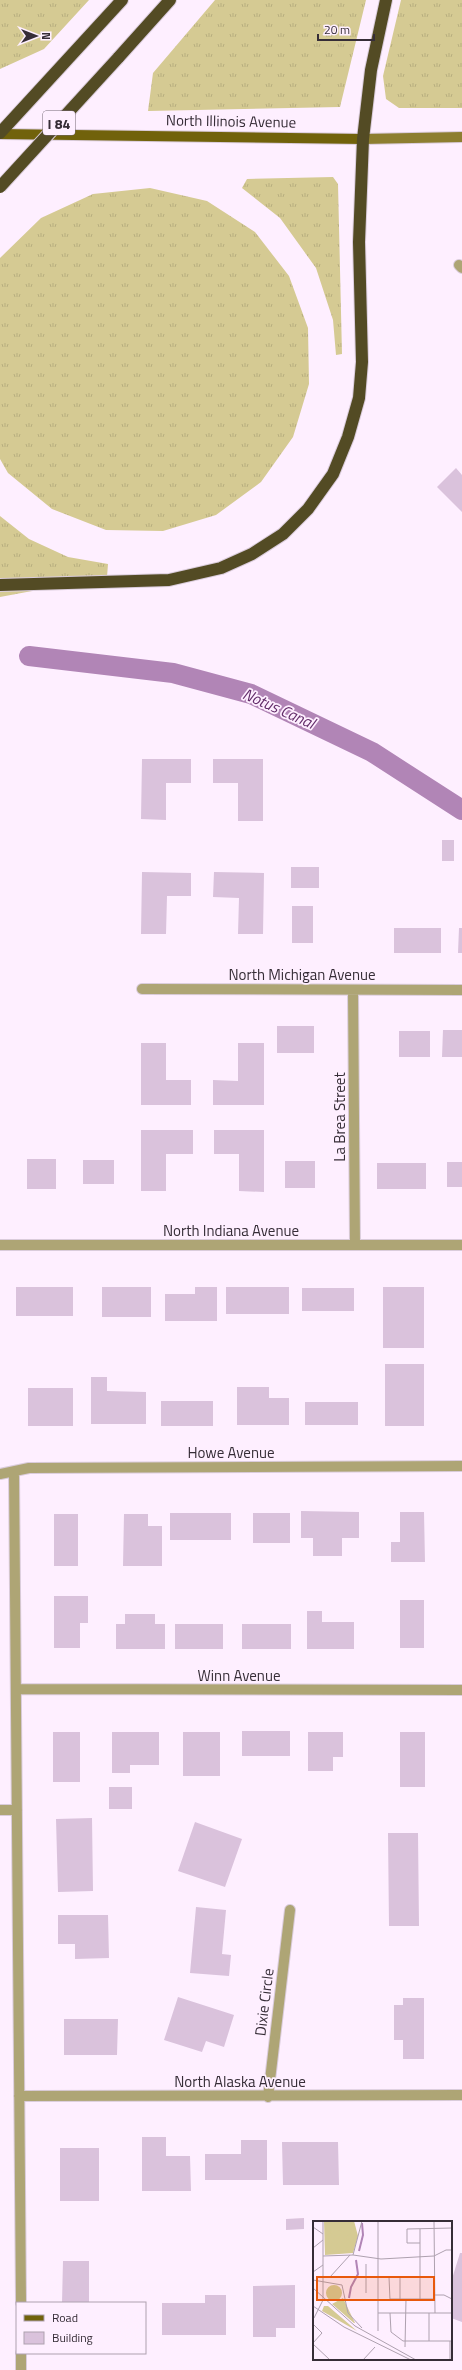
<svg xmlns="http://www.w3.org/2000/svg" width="462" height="2370" font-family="'Titillium Web',sans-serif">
	<defs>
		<pattern id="grass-tufts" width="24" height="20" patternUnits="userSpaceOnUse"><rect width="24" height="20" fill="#d5ca93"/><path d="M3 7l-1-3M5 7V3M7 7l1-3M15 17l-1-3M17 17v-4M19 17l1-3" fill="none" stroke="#b7ae7f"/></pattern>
	</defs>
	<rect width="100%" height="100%" fill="#feefff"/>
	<!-- grass -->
	<path fill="url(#grass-tufts)" d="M 0,0 L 89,0 L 44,49 L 0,69 Z
		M 215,0 L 366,0 L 340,107 L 148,111 L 153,73 Z
		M 401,0 L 462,0 L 462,108 L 399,108 L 386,99 L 383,76 Z
		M 333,177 L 338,184 L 342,354 L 336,355 L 333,320 L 316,268 L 280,218 L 242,188 L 247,179 Z
		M 150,188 L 207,201 L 255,232 L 289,276 L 308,328 L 309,384 L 293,437 L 261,482 L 216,515 L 163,531 L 106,530 L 52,509 L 8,473 L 0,459 L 0,258 L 41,218 L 93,194 Z
		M 0,516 L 29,539 L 68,557 L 108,564 L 107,577 L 0,597 Z"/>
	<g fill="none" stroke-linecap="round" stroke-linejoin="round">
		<!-- canal -->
		<path stroke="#b185b6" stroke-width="20" d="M 29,656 L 173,673 L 251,694 L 372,752 L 462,810"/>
	</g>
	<!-- building -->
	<path fill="#dac2dc" d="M 456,468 L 462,475 L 462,512 L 437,487 Z
		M 142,759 L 191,759 L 191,783 L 166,783 L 166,820 L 141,819 Z
		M 213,759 L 263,759 L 263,821 L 238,821 L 238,783 L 213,783 Z
		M 442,840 L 454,840 L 454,861 L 442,861 Z
		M 291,867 L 319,867 L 319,888 L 291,888 Z
		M 142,872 L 191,873 L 191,896 L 167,896 L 166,934 L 141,934 Z
		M 214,872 L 264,873 L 263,934 L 238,934 L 239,898 L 213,897 Z
		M 292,906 L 313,906 L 313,943 L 292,943 Z
		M 394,928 L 441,928 L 441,953 L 394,953 Z
		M 459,928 L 462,928 L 462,953 L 458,953 Z
		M 277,1026 L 314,1026 L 314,1053 L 277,1053 Z
		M 443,1030 L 462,1030 L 462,1057 L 442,1057 Z
		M 399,1031 L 430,1031 L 430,1057 L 399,1057 Z
		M 141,1043 L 166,1043 L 166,1080 L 191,1080 L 191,1105 L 141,1105 Z
		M 238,1043 L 264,1043 L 264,1105 L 213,1105 L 213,1080 L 238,1081 Z
		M 141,1130 L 193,1130 L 193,1154 L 166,1154 L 166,1191 L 141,1191 Z
		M 214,1130 L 264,1130 L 264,1192 L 239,1191 L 239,1154 L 214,1154 Z
		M 27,1159 L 56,1159 L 56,1189 L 27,1189 Z
		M 83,1160 L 114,1160 L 114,1184 L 83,1184 Z
		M 285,1161 L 315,1161 L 315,1188 L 285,1188 Z
		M 447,1162 L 462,1162 L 462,1187 L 447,1187 Z
		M 377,1163 L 426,1163 L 426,1189 L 377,1189 Z
		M 16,1287 L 73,1287 L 73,1316 L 16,1316 Z
		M 102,1287 L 151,1287 L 151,1317 L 102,1317 Z
		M 195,1287 L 217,1287 L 217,1321 L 165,1321 L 165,1294 L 195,1294 Z
		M 226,1287 L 289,1287 L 289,1314 L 226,1314 Z
		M 383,1287 L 424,1287 L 424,1348 L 383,1348 Z
		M 302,1288 L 354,1288 L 354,1311 L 302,1311 Z
		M 385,1364 L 424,1364 L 424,1426 L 385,1426 Z
		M 91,1377 L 107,1377 L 107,1391 L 146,1392 L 146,1424 L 91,1424 Z
		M 237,1387 L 269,1387 L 269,1398 L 289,1398 L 289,1425 L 237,1425 Z
		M 28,1388 L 73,1388 L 73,1426 L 28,1426 Z
		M 161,1401 L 213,1401 L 213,1426 L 161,1426 Z
		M 305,1402 L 358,1402 L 358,1425 L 305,1425 Z
		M 301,1511 L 359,1512 L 359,1538 L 342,1538 L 342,1556 L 313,1556 L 313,1538 L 301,1538 Z
		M 400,1512 L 424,1512 L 425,1562 L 391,1562 L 391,1542 L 400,1542 Z
		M 170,1513 L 231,1513 L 231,1540 L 170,1540 Z
		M 253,1513 L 290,1513 L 290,1543 L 253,1543 Z
		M 54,1514 L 78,1514 L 78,1566 L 54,1566 Z
		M 124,1514 L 148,1514 L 148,1526 L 162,1526 L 162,1566 L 123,1566 Z
		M 54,1596 L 88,1596 L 88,1623 L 80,1623 L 80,1648 L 54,1648 Z
		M 400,1600 L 424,1600 L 424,1648 L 400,1648 Z
		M 307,1611 L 322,1611 L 322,1622 L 354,1622 L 354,1649 L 307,1649 Z
		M 125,1614 L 155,1614 L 155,1624 L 165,1624 L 165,1649 L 116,1649 L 116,1624 L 125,1624 Z
		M 175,1624 L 223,1624 L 223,1649 L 175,1649 Z
		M 242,1624 L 291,1624 L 291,1649 L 242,1649 Z
		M 242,1731 L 290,1731 L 290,1756 L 242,1756 Z
		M 53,1732 L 80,1732 L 80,1782 L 53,1782 Z
		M 112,1732 L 159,1732 L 159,1765 L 130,1765 L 130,1773 L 112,1773 Z
		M 183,1732 L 220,1732 L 220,1776 L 183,1776 Z
		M 308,1732 L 343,1732 L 343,1757 L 333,1757 L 333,1771 L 308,1771 Z
		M 400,1732 L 425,1732 L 425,1787 L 400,1787 Z
		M 109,1787 L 132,1787 L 132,1809 L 109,1809 Z
		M 92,1818 L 93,1891 L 58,1892 L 56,1819 Z
		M 195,1822 L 242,1839 L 225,1887 L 178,1871 Z
		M 388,1833 L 418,1833 L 419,1926 L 389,1926 Z
		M 196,1907 L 226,1910 L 222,1954 L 231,1955 L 229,1976 L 190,1973 Z
		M 58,1915 L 108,1915 L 109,1958 L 75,1959 L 75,1944 L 58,1944 Z
		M 178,1997 L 234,2015 L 224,2047 L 206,2041 L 202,2052 L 164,2040 Z
		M 403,1998 L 424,1998 L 424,2059 L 403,2059 L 403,2040 L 394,2040 L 394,2005 L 403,2005 Z
		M 64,2019 L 118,2019 L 117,2055 L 64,2055 Z
		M 142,2137 L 166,2137 L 166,2156 L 190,2156 L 191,2191 L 142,2191 Z
		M 241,2140 L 267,2140 L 267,2180 L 205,2180 L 205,2154 L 241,2154 Z
		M 282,2142 L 338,2142 L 339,2185 L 283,2185 Z
		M 60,2148 L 99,2148 L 99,2201 L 60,2201 Z
		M 304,2218 L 304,2229 L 286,2230 L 286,2219 Z
		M 460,2253 L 462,2253 L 462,2322 L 451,2318 L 451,2282 Z
		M 63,2261 L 89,2261 L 89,2303 L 62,2303 Z
		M 295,2285 L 295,2328 L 276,2328 L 276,2337 L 253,2337 L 253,2286 Z
		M 205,2295 L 226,2295 L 226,2335 L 162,2335 L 162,2303 L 205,2303 Z"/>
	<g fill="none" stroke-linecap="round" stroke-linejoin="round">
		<defs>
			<path id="minor" d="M 459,265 L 462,268
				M 142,989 L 462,990
				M 353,990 L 355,1245
				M 0,1245 L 462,1245
				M 14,1471 L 21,2303
				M 0,1474 L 29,1468 L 462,1466
				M 16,1689 L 462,1690
				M 0,1810 L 17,1810
				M 19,2096 L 462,2095
				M 268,2097 L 290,1910
				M 21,2353 L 21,2370"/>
			<path id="secondary" d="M 363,139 L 462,137"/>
			<path id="primary" d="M 0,134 L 363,139"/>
			<path id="motorway" d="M 118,58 L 170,0
				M 0,133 L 122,0
				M 0,585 L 169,580 L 221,568 L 252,554 L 283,534 L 308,509 L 333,474 L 348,437 L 359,398 L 362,362 L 359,242 L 363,139 L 371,70 L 386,0"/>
		</defs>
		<!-- minor casing -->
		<use href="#minor" stroke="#daccdb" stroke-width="12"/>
		<!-- secondary casing -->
		<use href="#secondary" stroke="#daccdb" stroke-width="12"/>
		<!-- primary casing -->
		<use href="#primary" stroke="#daccdb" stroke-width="12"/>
		<!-- motorway casing -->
		<use href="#motorway" stroke="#daccdb" stroke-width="14"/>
		<!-- minor -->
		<use href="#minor" stroke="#aea575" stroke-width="10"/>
		<!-- secondary -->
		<use href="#secondary" stroke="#8d7e30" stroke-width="10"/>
		<!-- primary -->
		<use href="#primary" stroke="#71620b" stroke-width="10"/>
		<!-- motorway -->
		<use href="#motorway" stroke="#534b24" stroke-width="12"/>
		<defs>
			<path id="motorway-bridge" d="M 0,187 L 118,58"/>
		</defs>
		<!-- motorway-bridge casing -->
		<use href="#motorway-bridge" stroke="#daccdb" stroke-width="14" stroke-linecap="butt"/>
		<!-- motorway-bridge -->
		<use href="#motorway-bridge" stroke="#534b24" stroke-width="12"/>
	</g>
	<g text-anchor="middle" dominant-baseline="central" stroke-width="3.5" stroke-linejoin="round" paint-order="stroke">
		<!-- shield labels -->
		<rect fill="#feefff" stroke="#726773" stroke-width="1" x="43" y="111" width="32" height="24" rx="3"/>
		<g font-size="14" font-weight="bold" fill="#362d37">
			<text x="59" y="123">I 84</text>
		</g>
		<!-- street labels -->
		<g font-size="15" fill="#362d37" stroke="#feefff">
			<text transform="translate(231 121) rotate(1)">North Illinois Avenue</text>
			<text x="302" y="974">North Michigan Avenue</text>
			<text transform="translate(339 1117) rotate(-90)">La Brea Street</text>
			<text x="231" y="1230">North Indiana Avenue</text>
			<text x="231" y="1452">Howe Avenue</text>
			<text x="239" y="1675">Winn Avenue</text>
			<text transform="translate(264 2002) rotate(-83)">Dixie Circle</text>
			<text x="240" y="2081">North Alaska Avenue</text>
		</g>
		<!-- water labels -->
		<g font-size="16" font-style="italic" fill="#632d6a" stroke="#feefff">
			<text transform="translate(279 708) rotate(24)">Notus Canal</text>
		</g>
	</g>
	<!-- overview -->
	<g transform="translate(313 2221)">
		<rect width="139" height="139" fill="#feefff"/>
		<path d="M13 72a8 8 0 1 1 16 0a8 8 0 1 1-16 0ZM 30,77 L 42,102 L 41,102 L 19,83 ZM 11,85 L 15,85 L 44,110 L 9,90 Z" fill="#d5ca93"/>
		<path d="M 11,0 L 41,0 L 45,15 L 40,32 L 12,34 Z" fill="#d5ca93"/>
		<path d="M 42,7 L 44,16 L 42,25 L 33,17 Z" fill="#d5ca93"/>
		<path d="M 16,0 L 31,0 L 31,4 L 24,12 L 18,13 Z" fill="#d5ca93"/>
		<path fill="none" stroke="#b185b6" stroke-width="2" d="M 46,30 L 50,14 L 49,2M 36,77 L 38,66 L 45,53 L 43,39"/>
		<path fill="none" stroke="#aea1af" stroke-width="1" d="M 121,0 L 122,92M 0,6 L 10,13M 107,8 L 107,78M 107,22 L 94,22 L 94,8 L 139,7M 0,27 L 10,19M 40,34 L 49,0M 10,35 L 40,34 L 68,38 L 121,35 L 133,29 L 139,29M 0,51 L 10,44M 17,56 L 37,34M 65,56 L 92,56M 76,56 L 77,79M 0,59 L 29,64 L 35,92 L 49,107M 0,67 L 42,105 L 103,139M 53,72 L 53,43M 121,74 L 131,74 L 139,78M 77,78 L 121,78M 87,78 L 87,56M 0,85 L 31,106 L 98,139M 65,92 L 139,92M 77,92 L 78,111 L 90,120 L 139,120M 116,92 L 116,120M 1,97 L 10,79 L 10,0M 0,103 L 9,112 L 0,122M 65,110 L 65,0M 137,120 L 137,139M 0,123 L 17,139M 92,126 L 93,78M 50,139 L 62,126"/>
		<path fill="#e8590c" fill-opacity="0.15" stroke="#e8590c" stroke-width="2" d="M 4,56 L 121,56 L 121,79 L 4,79 Z"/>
		<rect width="139" height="139" fill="none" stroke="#362d37" stroke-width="2"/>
	</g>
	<!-- legend -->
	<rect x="16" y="2302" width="130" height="52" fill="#feefff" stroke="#aea1af"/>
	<rect x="24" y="2315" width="20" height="6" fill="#71620b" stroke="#aea1af"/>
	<text x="52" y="2322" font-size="12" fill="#362d37">Road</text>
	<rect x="24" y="2332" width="20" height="12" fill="#dac2dc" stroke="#aea1af"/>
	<text x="52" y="2342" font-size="12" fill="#362d37">Building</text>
	<!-- north arrow -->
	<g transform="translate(36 36) rotate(90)" stroke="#feefff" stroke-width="3" paint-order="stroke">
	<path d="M0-3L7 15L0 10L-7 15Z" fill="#362d37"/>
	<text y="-6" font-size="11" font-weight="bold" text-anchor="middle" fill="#362d37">N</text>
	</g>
	<!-- scale -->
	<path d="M318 34v6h56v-6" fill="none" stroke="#362d37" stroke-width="2"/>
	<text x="324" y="34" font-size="12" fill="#362d37" stroke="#feefff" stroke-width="3" paint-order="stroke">20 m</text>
</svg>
